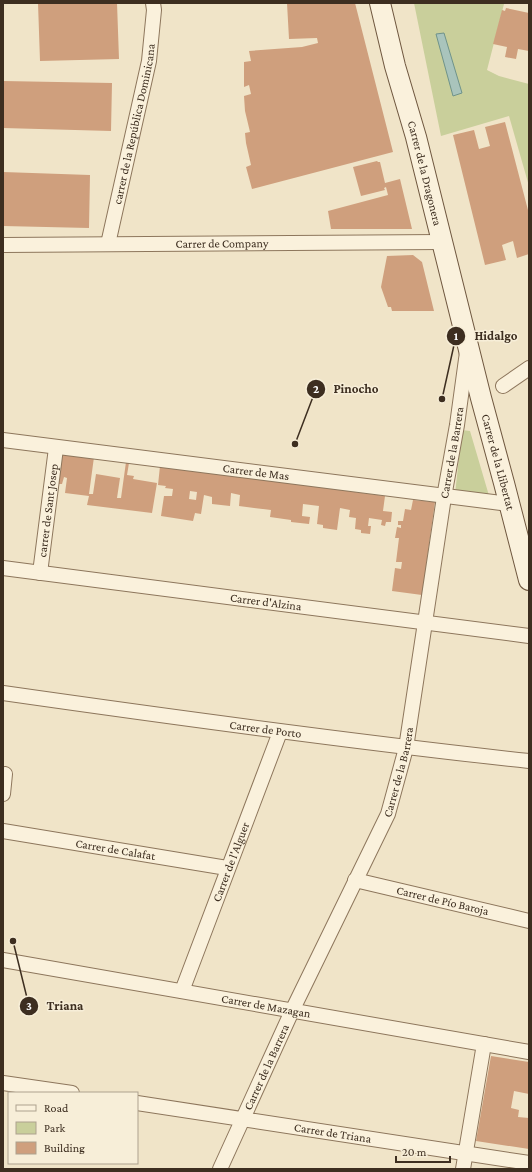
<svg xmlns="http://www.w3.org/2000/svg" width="532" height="1172" font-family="'Crimson Pro',serif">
	<rect width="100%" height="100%" fill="#f0e4c8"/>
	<!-- green -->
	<path fill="#c9cf9b" d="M 414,3 L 504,4 L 487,70 L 499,76 L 529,84 L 529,186 L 509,116 L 441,136 Z
		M 462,430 L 470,431 L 490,499 L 455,494 Z"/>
	<!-- water -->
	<path fill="#a9c4bc" stroke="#6f938a" d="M 444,33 L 462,93 L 453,96 L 436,34 Z"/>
	<!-- building -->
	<path fill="#cf9f7d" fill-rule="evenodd" d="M 38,3 L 117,3 L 119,59 L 40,61 Z
		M 287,3 L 355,3 L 393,152 L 252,189 L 246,167 L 251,165 L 246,143 L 245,133 L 250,132 L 245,111 L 244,96 L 251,94 L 249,85 L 244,87 L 244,62 L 251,61 L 249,51 L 302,47 L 318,43 L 317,38 L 289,39 Z
		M 506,8 L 529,13 L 529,51 L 518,49 L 516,59 L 505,57 L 507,47 L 493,44 L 502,10 L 505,11 Z
		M 3,81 L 112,83 L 111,131 L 3,128 Z
		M 505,122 L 529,214 L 529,254 L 517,258 L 513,241 L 502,245 L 506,260 L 485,265 L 453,135 L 474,130 L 479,149 L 490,146 L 485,127 Z
		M 377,161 L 378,162 L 380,162 L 385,183 L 400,179 L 412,229 L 331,229 L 328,211 L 388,195 L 386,187 L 384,188 L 385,190 L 361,196 L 353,167 Z
		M 3,172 L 90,175 L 89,228 L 3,226 Z
		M 413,255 L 422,262 L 434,311 L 392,311 L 391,307 L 388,307 L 381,287 L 387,256 Z
		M 62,453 L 94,457 L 89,494 L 93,494 L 96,474 L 120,478 L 117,498 L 121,498 L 126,462 L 129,463 L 127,475 L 134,476 L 133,479 L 157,483 L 152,513 L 87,505 L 89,496 L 65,493 L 67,478 L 64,477 L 62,484 L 58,484 Z
		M 160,466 L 385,496 L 383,511 L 392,512 L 391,522 L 386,522 L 385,526 L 381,525 L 382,520 L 369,518 L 368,526 L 371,526 L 370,534 L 361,533 L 361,530 L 355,529 L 356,518 L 349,517 L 350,510 L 340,508 L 337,530 L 323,528 L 323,525 L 317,524 L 319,506 L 303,504 L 302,516 L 310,517 L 309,524 L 291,522 L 291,520 L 270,517 L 271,510 L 239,506 L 240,495 L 231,493 L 230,506 L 212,504 L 212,497 L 204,495 L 201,514 L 195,513 L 193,521 L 161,516 L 164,496 L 172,496 L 173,489 L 165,488 L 166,486 L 158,485 ZM 190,491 L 197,492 L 196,500 L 189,499 Z
		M 413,500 L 435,502 L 422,595 L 392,591 L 395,568 L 401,569 L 402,562 L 396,562 L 399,538 L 395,538 L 397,527 L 401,528 L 401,525 L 398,525 L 398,521 L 403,521 L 405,509 L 411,510 Z
		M 491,1056 L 529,1062 L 529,1094 L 514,1091 L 511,1108 L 519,1110 L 518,1117 L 529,1118 L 529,1149 L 476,1141 Z"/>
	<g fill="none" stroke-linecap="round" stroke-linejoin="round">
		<defs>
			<g id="street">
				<path id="s1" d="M 108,244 L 149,61 L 154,10 L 153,3"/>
				<path id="s2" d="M 3,245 L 441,242"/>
				<path d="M 503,386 L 529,368"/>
				<path id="s3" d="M 3,440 L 509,504"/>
				<path id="s4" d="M 3,568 L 529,636"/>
				<path id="s5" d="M 40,573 L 56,448"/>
				<path id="s6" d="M 3,693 C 178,718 353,742 529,761"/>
				<path d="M 3,794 L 5,774"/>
				<path id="s7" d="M 3,831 L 227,868"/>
				<path id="s8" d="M 355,880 L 529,921"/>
				<path id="s9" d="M 3,960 L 529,1052"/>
				<path id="s10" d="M 182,991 L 280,732"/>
				<path d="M 3,1083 L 72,1093"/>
				<path id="s11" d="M 137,1103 L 529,1163"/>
				<path id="s12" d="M 220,1169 L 292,1011 L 388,814 L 406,748 L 444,497 L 457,425 L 467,352"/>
				<path d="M 463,1169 L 484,1044"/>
			</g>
			<g id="secondary">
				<path id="s13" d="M 380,3 L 395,66 L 416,137 L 481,398 L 504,483 L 529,580"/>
			</g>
		</defs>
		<!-- street casing -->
		<use href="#street" stroke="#8d765c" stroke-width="16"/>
		<!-- secondary casing -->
		<use href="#secondary" stroke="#6f573f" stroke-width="22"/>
		<!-- street -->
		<use href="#street" stroke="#faf1dc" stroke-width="14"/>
		<!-- secondary -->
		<use href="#secondary" stroke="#faf1dc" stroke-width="20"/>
	</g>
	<g text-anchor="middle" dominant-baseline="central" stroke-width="3" stroke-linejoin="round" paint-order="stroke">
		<!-- street labels -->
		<g font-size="12" fill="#3d2e20" stroke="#f7eed8">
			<text stroke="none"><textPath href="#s1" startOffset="123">carrer de la República Dominicana</textPath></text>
			<text stroke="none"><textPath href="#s13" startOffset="176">Carrer de la Dragonera</textPath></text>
			<text stroke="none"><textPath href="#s2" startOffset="219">Carrer de Company</textPath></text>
			<text stroke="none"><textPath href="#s12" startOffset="760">Carrer de la Barrera</textPath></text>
			<text stroke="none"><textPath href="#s13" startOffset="474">Carrer de la Llibertat</textPath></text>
			<text stroke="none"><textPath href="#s3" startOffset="255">Carrer de Mas</textPath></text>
			<text stroke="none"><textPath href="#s5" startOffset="63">carrer de Sant Josep</textPath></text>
			<text stroke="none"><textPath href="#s4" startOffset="265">Carrer d'Alzina</textPath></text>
			<text stroke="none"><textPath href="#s6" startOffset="265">Carrer de Porto</textPath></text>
			<text stroke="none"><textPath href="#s12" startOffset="436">Carrer de la Barrera</textPath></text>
			<text stroke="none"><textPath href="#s7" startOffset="114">Carrer de Calafat</textPath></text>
			<text stroke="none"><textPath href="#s10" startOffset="138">Carrer de l'Alguer</textPath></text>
			<text stroke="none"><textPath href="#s8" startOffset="90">Carrer de Pío Baroja</textPath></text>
			<text stroke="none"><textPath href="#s9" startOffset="267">Carrer de Mazagan</textPath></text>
			<text stroke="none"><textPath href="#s12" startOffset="112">Carrer de la Barrera</textPath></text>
			<text stroke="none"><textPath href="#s11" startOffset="198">Carrer de Triana</textPath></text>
		</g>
	</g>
	<!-- callouts -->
	<path fill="none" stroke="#3d2e20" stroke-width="1.5" d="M442 399L456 336M295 444L316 389M13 941L29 1006"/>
	<g fill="#3d2e20" stroke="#f7eed8" stroke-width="1.5">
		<circle cx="442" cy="399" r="4"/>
		<circle cx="295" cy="444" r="4"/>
		<circle cx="13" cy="941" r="4"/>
		<circle cx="456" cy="336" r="10"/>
		<circle cx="316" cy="389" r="10"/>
		<circle cx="29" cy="1006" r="10"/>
	</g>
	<g font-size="12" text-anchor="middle" font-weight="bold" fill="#fff">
		<text x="456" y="340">1</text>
		<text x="316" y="393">2</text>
		<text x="29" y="1010">3</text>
	</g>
	<g font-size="13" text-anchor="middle" font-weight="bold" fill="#3d2e20" stroke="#f7eed8" stroke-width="3" stroke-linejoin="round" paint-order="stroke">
		<text x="496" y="340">Hidalgo</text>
		<text x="356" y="393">Pinocho</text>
		<text x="65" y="1010">Triana</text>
	</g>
	<!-- border -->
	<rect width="532" height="1172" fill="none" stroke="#3d2e20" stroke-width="8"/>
	<!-- legend -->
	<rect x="8" y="1092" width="130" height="72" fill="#f7eed8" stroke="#ada18e"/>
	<rect x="16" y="1105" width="20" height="6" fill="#faf1dc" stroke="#ada18e"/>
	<text x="44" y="1112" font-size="12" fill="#3d2e20">Road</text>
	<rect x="16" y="1122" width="20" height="12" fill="#c9cf9b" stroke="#ada18e"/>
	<text x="44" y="1132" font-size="12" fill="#3d2e20">Park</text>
	<rect x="16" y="1142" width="20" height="12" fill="#cf9f7d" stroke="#ada18e"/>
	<text x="44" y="1152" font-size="12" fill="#3d2e20">Building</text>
	<!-- scale -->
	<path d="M396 1156v6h54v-6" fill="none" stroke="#3d2e20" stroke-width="2"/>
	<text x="402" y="1156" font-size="12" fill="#3d2e20" stroke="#f7eed8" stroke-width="3" paint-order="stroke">20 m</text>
</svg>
